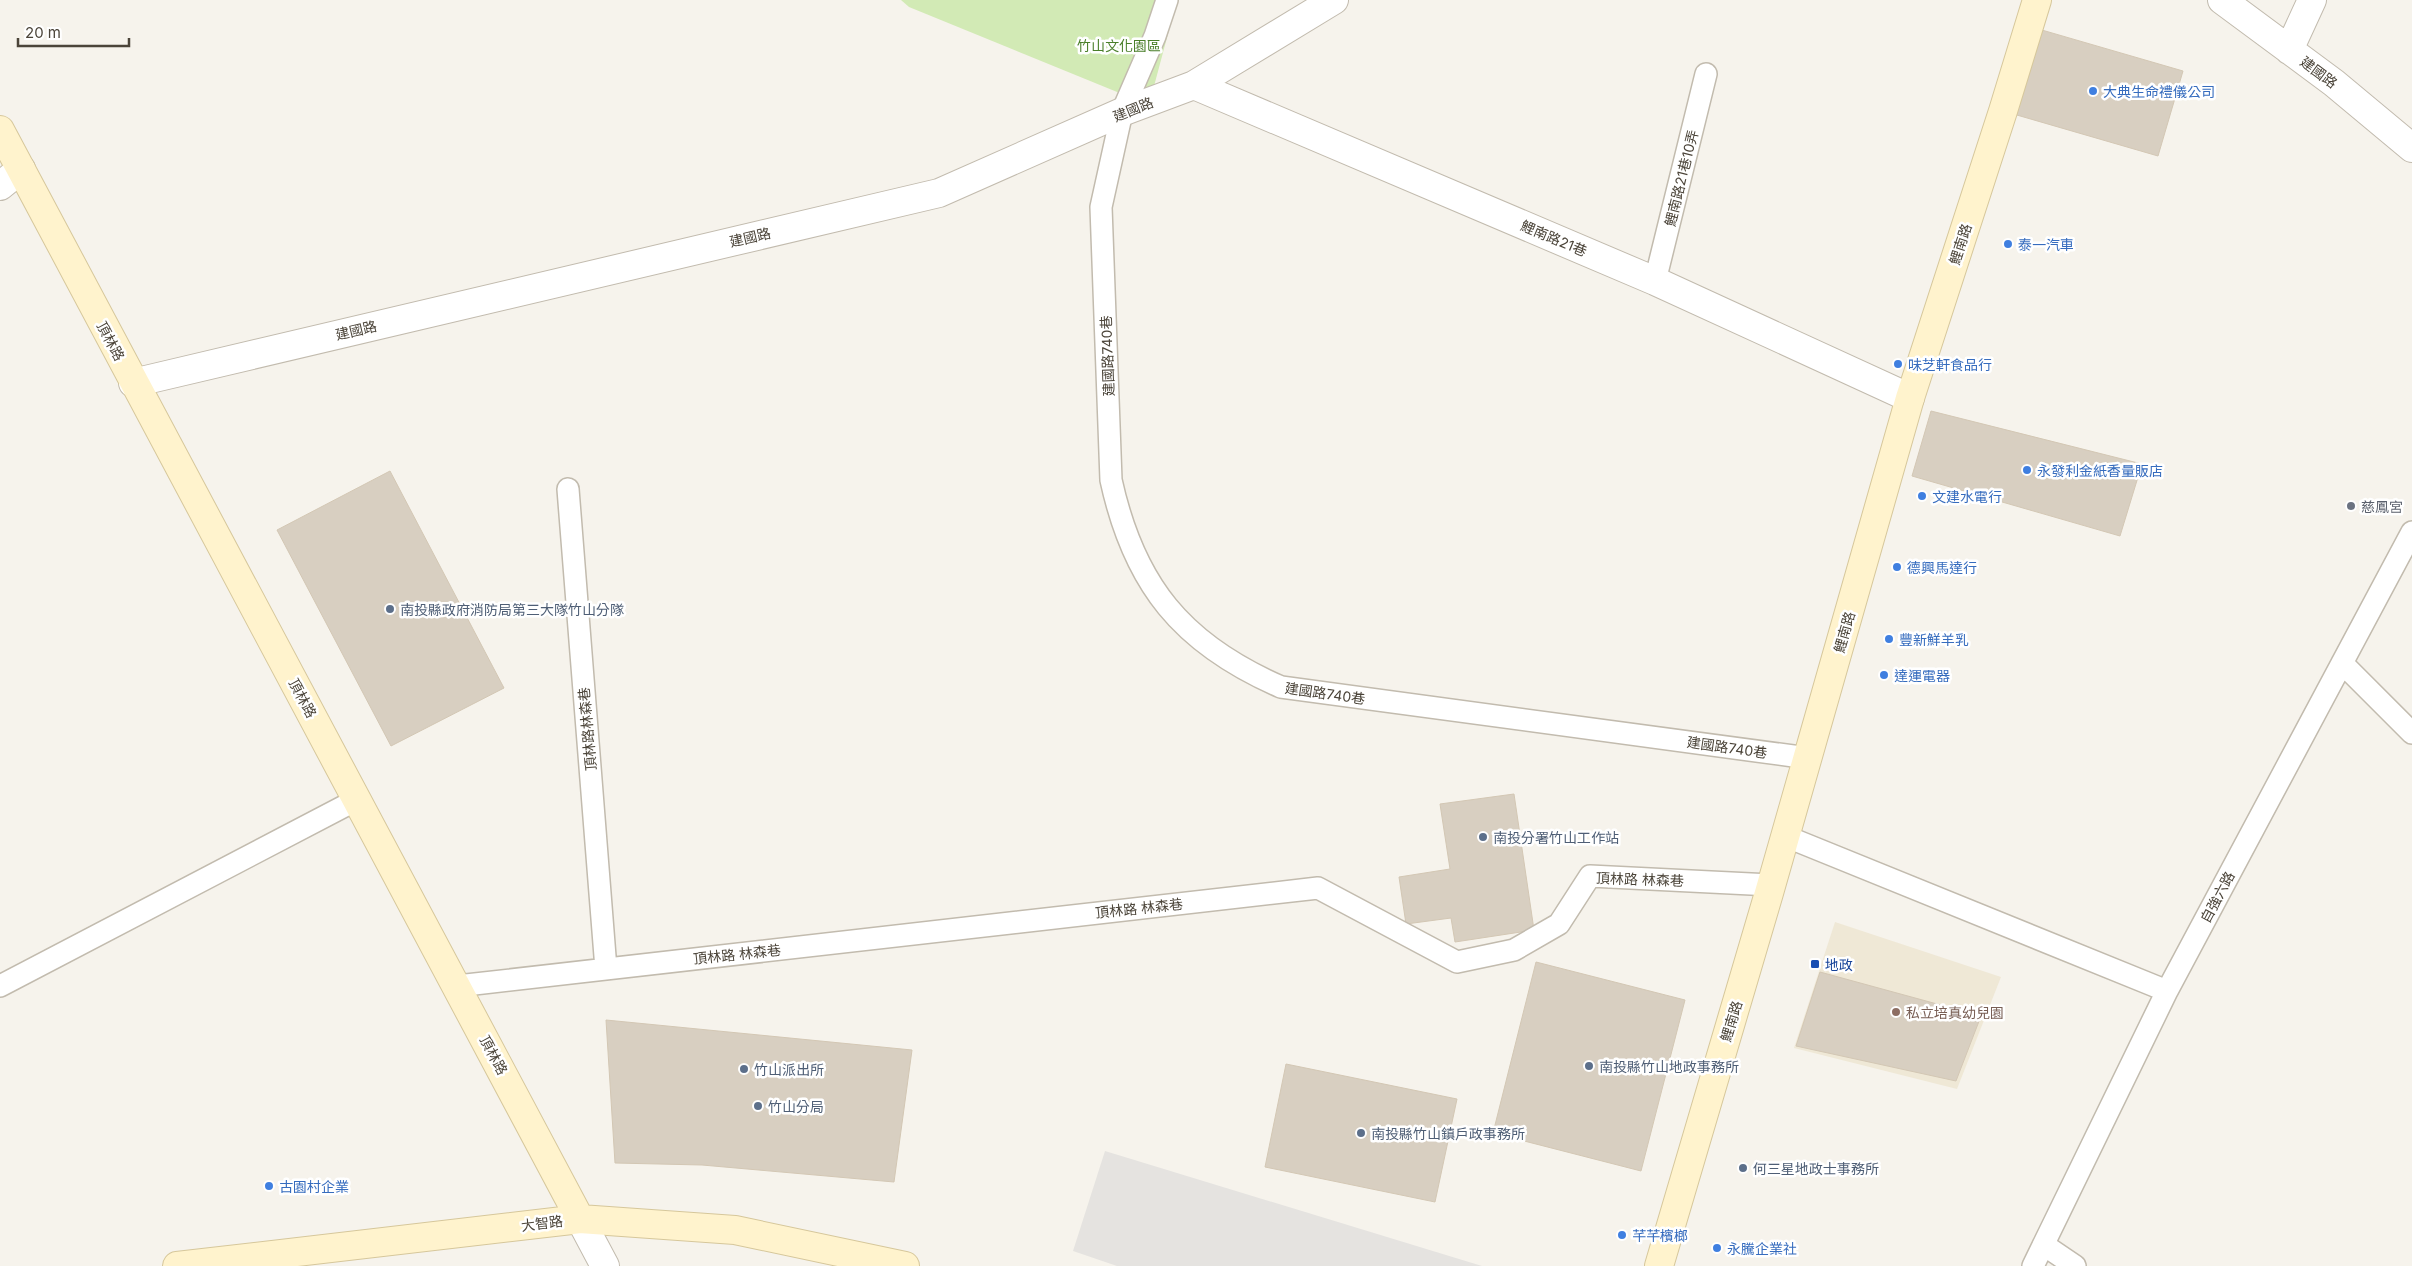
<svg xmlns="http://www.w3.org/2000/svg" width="2412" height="1266" font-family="Inter,'Noto Sans TC',sans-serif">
	<rect width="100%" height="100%" fill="#f6f3ec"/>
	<!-- education -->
	<path fill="#efe8d6" d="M 1835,922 L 2001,977 L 1957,1089 L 1794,1048 Z"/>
	<!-- green -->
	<path fill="#d2eab5" d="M 901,0 L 1177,0 L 1149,105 L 909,7 Z"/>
	<!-- parking -->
	<path fill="#e5e3e0" d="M 1105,1151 L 1482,1266 L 1117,1266 L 1073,1251 Z"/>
	<!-- building -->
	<path fill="#d8cfc1" stroke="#d3c7b4" d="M 2028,26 L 2183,71 L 2158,156 L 2003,111 Z
		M 1931,411 L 2142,464 L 2120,536 L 1912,476 Z
		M 390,471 L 504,688 L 391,746 L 277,530 Z
		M 1514,794 L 1534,930 L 1455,942 L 1451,918 L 1406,924 L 1399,877 L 1450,869 L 1440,804 Z
		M 1536,962 L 1685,1000 L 1641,1171 L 1493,1133 Z
		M 1820,972 L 1981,1016 L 1956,1081 L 1796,1046 Z
		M 606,1020 L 912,1050 L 894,1182 L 702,1165 L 615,1163 Z
		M 1286,1064 L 1457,1099 L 1435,1202 L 1265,1167 Z"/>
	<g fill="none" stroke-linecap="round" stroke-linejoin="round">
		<defs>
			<path id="lane" d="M 1167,0 L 1155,36 L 1122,112 L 1101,207 L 1111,480 C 1134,585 1182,644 1281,687 L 1808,758
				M 1655,281 L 1706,74
				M 568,489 L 606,969
				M 2342,663 L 2412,733
				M 1785,836 L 2167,991
				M 0,986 L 358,799
				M 457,986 L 1318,888 L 1457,962 L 1514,950 L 1559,924 L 1590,876 L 1771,885
				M 2044,1245 L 2075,1266
				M 2033,1266 L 2167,991 L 2412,532"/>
			<path id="street" d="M 2222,0 L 2334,83 L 2412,148
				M 2289,50 L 2312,0
				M 1194,85 L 1655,281 L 1910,398
				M 0,186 L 21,169
				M 133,383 L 939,193 L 1122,112 L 1194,85 L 1334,0
				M 580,1219 L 605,1266"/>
			<path id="secondary" d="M 0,130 L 580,1219
				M 177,1266 L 580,1219 L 735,1230 L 905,1266
				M 1659,1266 L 1769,893 L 1910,398 L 2003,111 L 2037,0"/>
		</defs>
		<!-- lane casing -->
		<use href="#lane" stroke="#c2bbae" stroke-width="24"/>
		<!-- street casing -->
		<use href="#street" stroke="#c2bbae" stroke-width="30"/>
		<!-- secondary casing -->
		<use href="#secondary" stroke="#d6c79b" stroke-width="30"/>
		<!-- lane -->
		<use href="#lane" stroke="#fff" stroke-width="21"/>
		<!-- street -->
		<use href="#street" stroke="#fff" stroke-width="28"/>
		<!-- secondary -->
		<use href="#secondary" stroke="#fff3cd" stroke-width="28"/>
	</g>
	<!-- markers -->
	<g fill="#3f7fe0" stroke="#fff" stroke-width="2">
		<circle cx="2093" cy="91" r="5"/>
		<circle cx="2008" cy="244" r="5"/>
		<circle cx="1898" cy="364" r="5"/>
		<circle cx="2027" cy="470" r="5"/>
		<circle cx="1922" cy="496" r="5"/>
		<circle cx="1897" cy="567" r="5"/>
		<circle cx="1889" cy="639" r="5"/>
		<circle cx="1884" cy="675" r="5"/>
		<circle cx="269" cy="1186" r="5"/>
		<circle cx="1622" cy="1235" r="5"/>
		<circle cx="1717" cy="1248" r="5"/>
	</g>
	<circle fill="#6b7280" stroke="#fff" stroke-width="2" cx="2351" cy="506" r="5"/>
	<g fill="#5c6f8a" stroke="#fff" stroke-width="2">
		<circle cx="390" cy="609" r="5"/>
		<circle cx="1483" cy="837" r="5"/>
		<circle cx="1589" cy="1066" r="5"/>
		<circle cx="744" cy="1069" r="5"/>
		<circle cx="758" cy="1106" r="5"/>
		<circle cx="1361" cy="1133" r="5"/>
		<circle cx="1743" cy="1168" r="5"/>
	</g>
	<rect fill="#1a4fb4" stroke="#fff" stroke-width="2" x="1810" y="959" width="10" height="10" rx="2.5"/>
	<circle fill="#8d6e63" stroke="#fff" stroke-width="2" cx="1896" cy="1012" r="5"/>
	<g text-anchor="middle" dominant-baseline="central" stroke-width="5" stroke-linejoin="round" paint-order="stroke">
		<!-- park labels -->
		<g font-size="14" fill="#4a7f2a" stroke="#fff">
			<text x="1119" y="45">竹山文化園區</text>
		</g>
		<!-- street labels -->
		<g font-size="14" fill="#4b4439" stroke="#fff">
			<text transform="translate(2319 72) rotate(37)">建國路</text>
			<text transform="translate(1133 109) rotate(-22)">建國路</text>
			<text transform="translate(1681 178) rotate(-76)">鯉南路21巷10弄</text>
			<text transform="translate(750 237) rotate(-13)">建國路</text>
			<text transform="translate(1554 238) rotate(23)">鯉南路21巷</text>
			<text transform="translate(1960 244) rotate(-72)">鯉南路</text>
			<text transform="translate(356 330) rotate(-13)">建國路</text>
			<text transform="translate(111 341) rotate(62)">頂林路</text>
			<text transform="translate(1107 356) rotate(-92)">建國路740巷</text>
			<text transform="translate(1844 632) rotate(-74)">鯉南路</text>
			<text transform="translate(1325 693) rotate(8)">建國路740巷</text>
			<text transform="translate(303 698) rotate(62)">頂林路</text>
			<text transform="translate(587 729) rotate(-95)">頂林路林森巷</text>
			<text transform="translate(1727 747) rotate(8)">建國路740巷</text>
			<text transform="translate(1640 879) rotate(2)">頂林路 林森巷</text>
			<text transform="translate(2217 897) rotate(-62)">自強六路</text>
			<text transform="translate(1139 908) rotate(-6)">頂林路 林森巷</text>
			<text transform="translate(737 954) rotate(-6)">頂林路 林森巷</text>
			<text transform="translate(1731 1021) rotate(-73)">鯉南路</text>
			<text transform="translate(494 1055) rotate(62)">頂林路</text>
			<text transform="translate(542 1223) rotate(-7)">大智路</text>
		</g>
		<!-- shop labels -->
		<g font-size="14" fill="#366cbe" stroke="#fff" text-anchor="start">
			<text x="2103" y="91">大典生命禮儀公司</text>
			<text x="2018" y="244">泰一汽車</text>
			<text x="1908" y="364">味芝軒食品行</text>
			<text x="2037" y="470">永發利金紙香量販店</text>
			<text x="1932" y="496">文建水電行</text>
			<text x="1907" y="567">德興馬達行</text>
			<text x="1899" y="639">豐新鮮羊乳</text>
			<text x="1894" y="675">達運電器</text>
			<text x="279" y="1186">古園村企業</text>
			<text x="1632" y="1235">芊芊檳榔</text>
			<text x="1727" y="1248">永騰企業社</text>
		</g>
		<!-- worship labels -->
		<g font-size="14" fill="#5b616d" stroke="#fff" text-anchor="start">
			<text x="2361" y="506">慈鳳宮</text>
		</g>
		<!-- service labels -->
		<g font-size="14" fill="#4e5e75" stroke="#fff" text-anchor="start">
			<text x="400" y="609">南投縣政府消防局第三大隊竹山分隊</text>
			<text x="1493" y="837">南投分署竹山工作站</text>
			<text x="1599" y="1066">南投縣竹山地政事務所</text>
			<text x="754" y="1069">竹山派出所</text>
			<text x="768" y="1106">竹山分局</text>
			<text x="1371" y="1133">南投縣竹山鎮戶政事務所</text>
			<text x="1753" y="1168">何三星地政士事務所</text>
		</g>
		<!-- transit labels -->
		<g font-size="14" fill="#164399" stroke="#fff" text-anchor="start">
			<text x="1825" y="964">地政</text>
		</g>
		<!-- education labels -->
		<g font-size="14" fill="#785e54" stroke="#fff" text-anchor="start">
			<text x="1906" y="1012">私立培真幼兒園</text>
		</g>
	</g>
	<!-- scale -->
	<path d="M18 38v8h111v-8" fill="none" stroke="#4b4439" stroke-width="2.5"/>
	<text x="25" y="38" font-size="15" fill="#4b4439" stroke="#ffffff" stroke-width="4" paint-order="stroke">20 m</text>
</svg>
